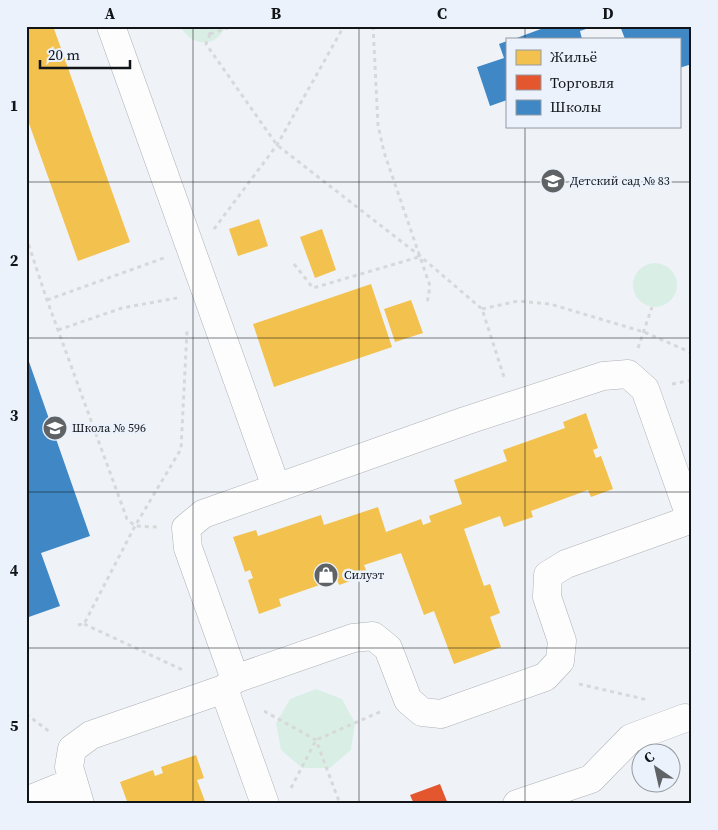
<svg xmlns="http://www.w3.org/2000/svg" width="718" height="830" font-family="'Source Serif 4',serif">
	<rect width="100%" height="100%" fill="#eff3f8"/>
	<!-- green -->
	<path fill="#d9efe6" d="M 180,26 L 226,26 C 216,49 191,47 180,26 Z
		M633 285a22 22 0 1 1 44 0a22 22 0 1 1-44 0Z
		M 316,689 L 342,699 L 355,723 L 351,750 L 330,768 L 302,768 L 281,750 L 276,723 L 290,699 Z"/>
	<!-- homes -->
	<path fill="#f2c14e" d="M 26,26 L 53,26 L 130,242 L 78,261 L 26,115 Z
		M 259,219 L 268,246 L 238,256 L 229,229 Z
		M 322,229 L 336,270 L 315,278 L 300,237 Z
		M 371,284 L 392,347 L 274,387 L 253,324 Z
		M 411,300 L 423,333 L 395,342 L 384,309 Z
		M 586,413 L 598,448 L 593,450 L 596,458 L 601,456 L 613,489 L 591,497 L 588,490 L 531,511 L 533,517 L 504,527 L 500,516 L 464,529 L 484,586 L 490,584 L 500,613 L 490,617 L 501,647 L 454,664 L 434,611 L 424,615 L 401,553 L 364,565 L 368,575 L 339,585 L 337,579 L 279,599 L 281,606 L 259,614 L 248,580 L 253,578 L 250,570 L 245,572 L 233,537 L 256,530 L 258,536 L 321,515 L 324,525 L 378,507 L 386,532 L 421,519 L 423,525 L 431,522 L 429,516 L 462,504 L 454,480 L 507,461 L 503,450 L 565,428 L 563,422 Z
		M 196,755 L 204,778 L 197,780 L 206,804 L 135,804 L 135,802 L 128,804 L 120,782 L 153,770 L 155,776 L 163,773 L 161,767 Z"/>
	<!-- shops -->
	<path fill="#e4572e" d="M 440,784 L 448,804 L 414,804 L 410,795 Z"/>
	<!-- schools -->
	<path fill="#3f88c5" d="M 549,26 L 592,26 L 592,27 L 580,31 L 582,39 L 514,39 Z
		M 620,26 L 692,26 L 692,64 L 679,68 L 679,39 L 625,39 Z
		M 507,41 L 507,100 L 490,106 L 477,67 L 504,58 L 499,44 Z
		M 27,356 L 90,536 L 41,553 L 60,606 L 26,618 Z"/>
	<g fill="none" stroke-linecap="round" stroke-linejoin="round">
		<defs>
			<path id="minor" d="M 111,26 L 276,487
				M 235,679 L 188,548 L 186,528 L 203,514 L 465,421 L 603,376 L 628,374 L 645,389 L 691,519
				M 224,689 L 265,804
				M 26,801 L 73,782
				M 80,804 L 69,767 L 72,749 L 91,735 L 224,689 L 235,679 L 353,638 L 373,636 L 388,648 L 408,700 L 422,712 L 441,714 L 545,677 L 560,661 L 562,641 L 547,597 L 548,575 L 566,564 L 692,519
				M 517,804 L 591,779 L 631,738 L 685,718"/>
		</defs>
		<!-- minor casing -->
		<use href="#minor" stroke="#adb0b4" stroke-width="29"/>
		<!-- path -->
		<path stroke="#d7d8d9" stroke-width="3" stroke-dasharray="4 4" stroke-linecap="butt" d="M 204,26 L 210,34
			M 373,26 L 378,125 L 384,152 L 430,286 L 427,304
			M 210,34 L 206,44 L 277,145 L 420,256 L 482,309 L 504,377
			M 210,34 L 233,26
			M 214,229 L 277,145 L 344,26
			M 26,237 L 47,300 L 127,519 L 135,526 L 157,527
			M 294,264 L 313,288 L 419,257
			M 47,300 L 164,258
			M 482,309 L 518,301 L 550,304 L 644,332 L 692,353
			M 58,330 L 122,308 L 177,298
			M 638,348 L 652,307
			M 672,384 L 692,380
			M 84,624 L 185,671
			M 78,625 L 84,624 L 135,526 L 181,449 L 187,331
			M 579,684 L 648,700
			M 264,711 L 316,740 L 340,804
			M 26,714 L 50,732
			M 291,788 L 316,740 L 382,711"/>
		<!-- minor -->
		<use href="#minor" stroke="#fdfdfe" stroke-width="28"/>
	</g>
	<!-- grid -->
	<path fill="none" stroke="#121518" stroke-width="1" stroke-opacity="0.55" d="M 193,26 L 193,804M 359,26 L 359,804M 525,26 L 525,39M 525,126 L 525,804M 26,182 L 692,182M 26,338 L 692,338M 26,492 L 692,492M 26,648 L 692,648"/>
	<!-- icons -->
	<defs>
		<symbol id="school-disc" viewBox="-11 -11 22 22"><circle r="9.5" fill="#5f6366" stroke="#ebf2fc"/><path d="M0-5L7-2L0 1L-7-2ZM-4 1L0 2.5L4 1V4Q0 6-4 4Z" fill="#fff"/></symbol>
		<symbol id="shop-disc" viewBox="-11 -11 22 22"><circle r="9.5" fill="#5f6366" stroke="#ebf2fc"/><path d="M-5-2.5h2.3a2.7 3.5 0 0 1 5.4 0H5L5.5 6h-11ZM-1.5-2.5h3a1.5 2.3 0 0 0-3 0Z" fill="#fff"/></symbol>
	</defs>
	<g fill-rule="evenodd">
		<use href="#school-disc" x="539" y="167" width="28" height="28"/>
		<use href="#school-disc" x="41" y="414" width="28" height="28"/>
		<use href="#shop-disc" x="312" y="561" width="28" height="28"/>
	</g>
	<g text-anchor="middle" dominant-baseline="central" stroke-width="5" stroke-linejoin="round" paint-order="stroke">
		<!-- poi labels -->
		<g font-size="12" fill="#121518" stroke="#ebf2fc" text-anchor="start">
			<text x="570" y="181">Детский сад № 83</text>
			<text x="72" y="428">Школа № 596</text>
			<text x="344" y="575">Силуэт</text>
		</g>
	</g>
	<!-- border -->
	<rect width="718" height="830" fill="none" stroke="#ebf2fc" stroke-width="55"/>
	<!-- legend -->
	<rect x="506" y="38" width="175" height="90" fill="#ebf2fc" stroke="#949aa1"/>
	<rect x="516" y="50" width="25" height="15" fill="#f2c14e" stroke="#949aa1"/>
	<text x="550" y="62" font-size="15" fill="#121518">Жильё</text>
	<rect x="516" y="75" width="25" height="15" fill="#e4572e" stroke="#949aa1"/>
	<text x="550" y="88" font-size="15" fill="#121518">Торговля</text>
	<rect x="516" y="100" width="25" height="15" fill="#3f88c5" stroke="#949aa1"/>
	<text x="550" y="112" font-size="15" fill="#121518">Школы</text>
	<!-- north arrow -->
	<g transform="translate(656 768) rotate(326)"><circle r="24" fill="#ebf2fc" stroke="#949aa1"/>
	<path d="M0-4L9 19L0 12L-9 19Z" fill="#5f6366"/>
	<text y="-8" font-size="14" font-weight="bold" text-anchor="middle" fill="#121518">С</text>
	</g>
	<!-- scale -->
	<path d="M40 60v8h90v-8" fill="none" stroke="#121518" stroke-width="2.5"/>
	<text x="48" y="60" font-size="15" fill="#121518" stroke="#ebf2fc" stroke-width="4" paint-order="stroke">20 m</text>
	<rect x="28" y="28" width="662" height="774" fill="none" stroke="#121518" stroke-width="2"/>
	<g font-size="16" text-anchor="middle" font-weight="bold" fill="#121518">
		<text x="110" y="19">A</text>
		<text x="276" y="19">B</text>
		<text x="442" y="19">C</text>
		<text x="608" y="19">D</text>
		<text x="14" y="111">1</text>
		<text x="14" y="266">2</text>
		<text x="14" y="421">3</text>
		<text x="14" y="576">4</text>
		<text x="14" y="731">5</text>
	</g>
</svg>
